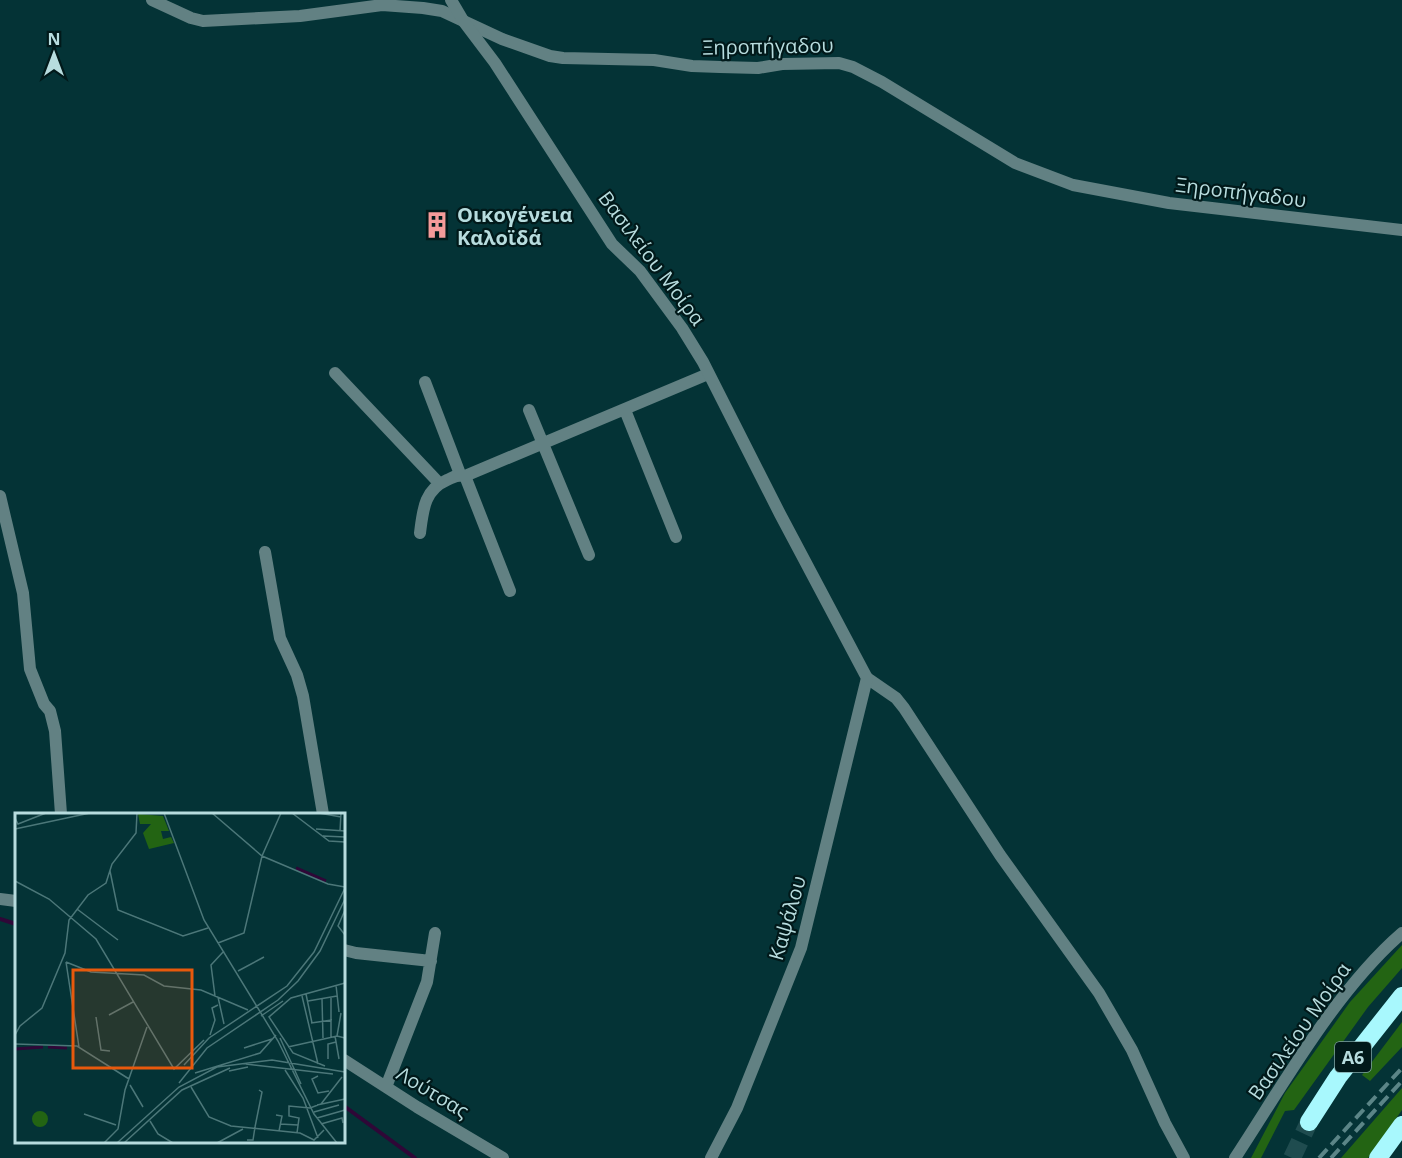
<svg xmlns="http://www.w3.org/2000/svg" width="1402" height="1158" font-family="'Open Sans',sans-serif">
	<rect width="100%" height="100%" fill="#043336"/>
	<!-- green -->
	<path fill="#236413" d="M 1402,945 L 1402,968 L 1368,1007 L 1294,1110 L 1285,1111 L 1261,1158 L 1251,1158 L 1285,1093 L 1350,1002 Z
		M 1402,1022 L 1402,1047 L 1370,1081 L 1362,1075 Z
		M 1402,1088 L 1402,1110 L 1368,1158 L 1341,1158 Z"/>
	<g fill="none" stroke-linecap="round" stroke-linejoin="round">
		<!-- stream -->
		<path stroke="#2f0737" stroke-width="4" d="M 0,919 L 16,924
			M 344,1106 L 415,1158"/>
		<!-- motorway-tunnel -->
		<path stroke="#1f4c4f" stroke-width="18" stroke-dasharray="18 9" stroke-linecap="butt" d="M 1292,1158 L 1309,1122"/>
		<!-- minor -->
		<path stroke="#628183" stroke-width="12" d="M 152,0 L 191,18 L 203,21 L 300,16 L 382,5 L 423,8 L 442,11 L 502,39 L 550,56 L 563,58 L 654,60 L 692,66 L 720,67 L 758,68 L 782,64 L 839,63 L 853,67 L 882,82 L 1015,163 L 1073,185 L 1169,203 L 1402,230
			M 335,373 L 439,483
			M 425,382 L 460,474
			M 529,410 L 589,555
			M 625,410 L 676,537
			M 465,476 L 510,591
			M 0,496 L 23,593 L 30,669 L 44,704 L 50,711 L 55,731 L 61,814
			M 420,533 C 423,510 424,490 447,480 C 454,477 458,474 465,476 L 708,374
			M 265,552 L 280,638 L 297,675 L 303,696 L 323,814
			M 867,678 L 896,698 L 904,708 L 1000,855 L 1099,993 L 1132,1050 L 1165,1123 L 1184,1158
			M 0,899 L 16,901
			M 344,950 L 356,953 L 431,961
			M 344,1060 L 417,1107 L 503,1158
			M 386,1087 L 427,982 L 435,933
			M 1235,1158 C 1283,1085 1336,990 1402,933"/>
		<!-- tertiary -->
		<path stroke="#628183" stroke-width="12" d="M 451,0 L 464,22 L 495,63 L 612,244 L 640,271 L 682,328 L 703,362 L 780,514 L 867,678 L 801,948 L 737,1108 L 711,1158"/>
		<!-- motorway -->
		<path stroke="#a8f8fd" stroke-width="18" d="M 1309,1122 L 1338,1077 L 1402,996
			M 1378,1158 L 1402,1125"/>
		<!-- rail -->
		<path stroke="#5b8587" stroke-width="4" stroke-dasharray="12 6" stroke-linecap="butt" d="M 1319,1158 L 1402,1068
			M 1331,1158 L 1402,1081"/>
	</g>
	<!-- icons -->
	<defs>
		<symbol id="building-bare" viewBox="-9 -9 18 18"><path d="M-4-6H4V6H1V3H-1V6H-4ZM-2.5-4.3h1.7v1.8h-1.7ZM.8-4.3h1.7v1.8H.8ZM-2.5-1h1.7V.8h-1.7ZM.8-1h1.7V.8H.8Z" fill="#f59b9a" stroke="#01191a" stroke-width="2.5" paint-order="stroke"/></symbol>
	</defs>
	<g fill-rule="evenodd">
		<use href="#building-bare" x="418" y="206" width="38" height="38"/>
	</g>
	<g text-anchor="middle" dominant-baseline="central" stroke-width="4.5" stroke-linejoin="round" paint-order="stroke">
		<!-- shield labels -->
		<rect fill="#01191a" stroke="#80a2a3" stroke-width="1.5" x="1335" y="1042" width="36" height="30" rx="4.5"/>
		<g font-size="18" font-weight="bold" fill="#b7dcde">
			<text x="1353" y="1057">Α6</text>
		</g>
		<!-- street labels -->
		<g font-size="20" fill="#b7dcde" stroke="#01191a">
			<text transform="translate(768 46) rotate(-1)">Ξηροπήγαδου</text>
			<text transform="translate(1241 192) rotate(7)">Ξηροπήγαδου</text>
			<text transform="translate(652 258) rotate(53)">Βασιλείου Μοίρα</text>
			<text transform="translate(787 918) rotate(-74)">Καψάλου</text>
			<text transform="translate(1299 1031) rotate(-55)">Βασιλείου Μοίρα</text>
			<text transform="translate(433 1092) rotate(31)">Λούτσας</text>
		</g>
		<!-- poi labels -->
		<g font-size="20" font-weight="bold" fill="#b7dcde" stroke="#01191a" text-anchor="start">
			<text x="457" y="214">Οικογένεια<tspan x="457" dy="23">Καλοϊδά</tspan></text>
		</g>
	</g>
	<!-- overview -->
	<g transform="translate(15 813)">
		<rect width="330" height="330" fill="#043336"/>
		<path d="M 123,1 L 148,3 L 154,18 L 146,18 L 148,26 L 156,24 L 159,30 L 134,36 L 128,20 L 136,11 L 125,11 ZM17 306a8 8 0 1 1 16 0a8 8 0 1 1-16 0Z" fill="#236413"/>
		<path fill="none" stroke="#2f0737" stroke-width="3" d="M 281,55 L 311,68M 33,234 L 52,235M 0,236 L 28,234"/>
		<path fill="none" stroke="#4c7779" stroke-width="1.5" d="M 149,0 L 189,107 L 263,228 L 299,301 L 322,330M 197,0 L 247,43 L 313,71 L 330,74M 277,0 L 314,28 L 330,29M 304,0 L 326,4M 0,5 L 3,11 L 31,0M 0,16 L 75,0M 301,16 L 330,18M 325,18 L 326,0M 308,23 L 330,24M 95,58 L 103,97 L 168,123 L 193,115M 0,68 L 34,86 L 81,126 L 159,256 L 189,227M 62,96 L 103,127M 330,97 L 323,113 L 330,122M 203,130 L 229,120 L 247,43 L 266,0M 51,149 L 76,159 L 129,162 L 149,173 L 186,177 L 233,197M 51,149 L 64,234M 223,158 L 249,144M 321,172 L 324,199M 291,181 L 297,210M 200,183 L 196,152 L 209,138M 287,183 L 303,251M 203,184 L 209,211M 316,184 L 316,224M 307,186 L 308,225M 293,188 L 322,183M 94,202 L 118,189M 246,203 L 268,188M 81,204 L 86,237 L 95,238M 296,210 L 317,207M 0,222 L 5,213 L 27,195 L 50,140 L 54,107 L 73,82 L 91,70 L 97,51 L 121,20 L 122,0M 195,222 L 200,207 L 197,195 L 203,192M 320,223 L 324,246M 322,223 L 326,200M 265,225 L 286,271M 0,231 L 62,233 L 114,266M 273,234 L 322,223 L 330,225M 229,235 L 257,226M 313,246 L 313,231 L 321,229M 231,251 L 318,261M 169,252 L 194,225 L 272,173 L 299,139 L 330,75M 310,253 L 278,240 L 254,204 L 276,185 L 330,170M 270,257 L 288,285 L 303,325M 214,258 L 233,254M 180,260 L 245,240 L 261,222M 303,263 L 297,266 L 303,280 L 314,278M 164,270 L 192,235 L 263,187 L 283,168 L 305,138 L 330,86M 115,272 L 128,294M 176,274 L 194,304 L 216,313 L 285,320 L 299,327 L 309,317M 306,291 L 327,264M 302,292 L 330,286M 299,299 L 324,292M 69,301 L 101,312M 261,302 L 267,303 L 264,318M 302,305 L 330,297M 135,308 L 143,321 L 158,330M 265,311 L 283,312M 306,311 L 327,305 L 328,310M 240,314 L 247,279 L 244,277M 282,320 L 284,305 L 274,303 L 274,293 L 295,295 L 303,292M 232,327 L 238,327 L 240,314M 89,330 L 103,316 L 110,277 L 132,214M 102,330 L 164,274 L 202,254 L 257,247 L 330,259M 109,330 L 167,277 L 215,255M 202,330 L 228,316"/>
		<path fill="#e8590c" fill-opacity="0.15" stroke="#e8590c" stroke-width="3" d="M 58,157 L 177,157 L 177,255 L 58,255 Z"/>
		<rect width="330" height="330" fill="none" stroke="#b7dcde" stroke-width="3"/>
	</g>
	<!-- north arrow -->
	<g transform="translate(54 54)" stroke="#01191a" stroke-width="4.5" paint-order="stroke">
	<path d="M0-4.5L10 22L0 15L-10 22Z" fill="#b7dcde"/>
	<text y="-9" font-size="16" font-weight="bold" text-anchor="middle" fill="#b7dcde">N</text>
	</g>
</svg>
